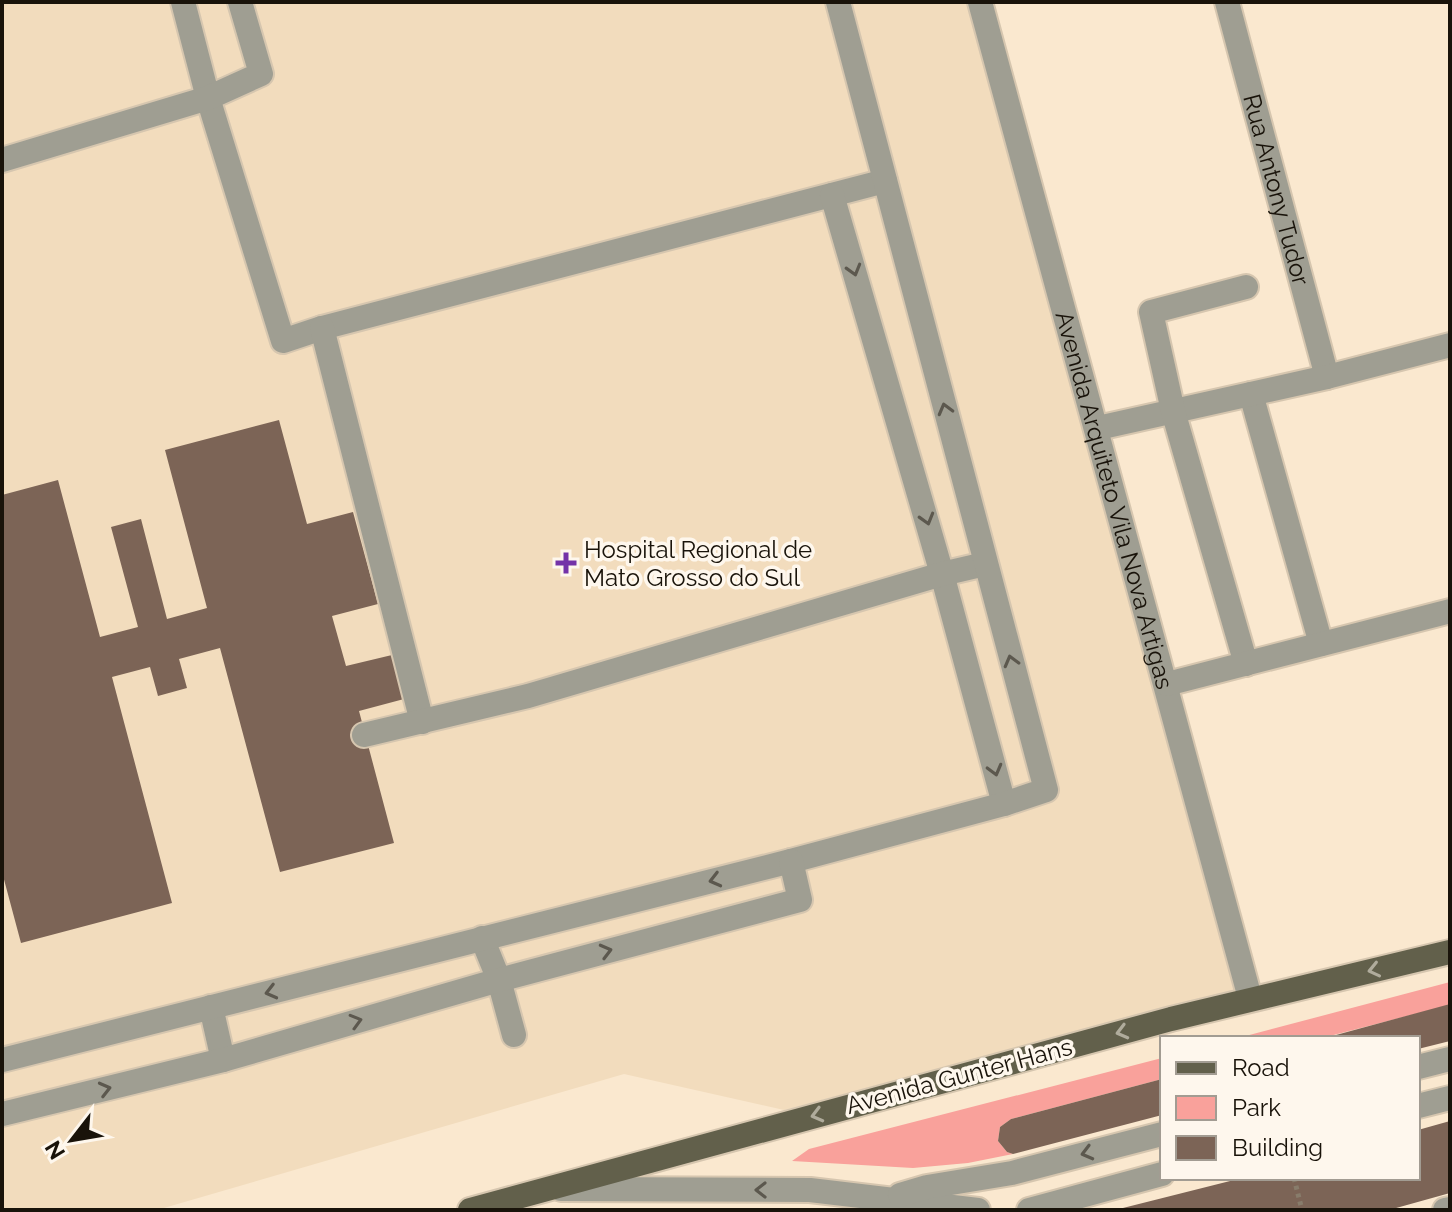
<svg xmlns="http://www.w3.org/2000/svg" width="1452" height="1212" font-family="Raleway,sans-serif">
	<rect width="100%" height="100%" fill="#fae8cf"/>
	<!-- built -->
	<path fill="#f2dcbd" d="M 2,2 L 971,2 L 1241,991 L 1169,1007 L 784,1110 L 624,1074 L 157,1210 L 2,1210 Z"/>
	<!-- green -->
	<path fill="#f9a19b" d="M 1450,982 L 1450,1005 L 1322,1038 L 1238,1038 Z
		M 1162,1058 L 1162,1079 L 1011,1119 L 1000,1127 L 998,1141 L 1007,1152 L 1013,1154 L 968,1163 L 913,1168 L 792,1161 L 809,1149 Z"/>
	<!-- building -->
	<path fill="#7c6456" d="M 279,420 L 307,524 L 353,512 L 378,604 L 332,616 L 346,666 L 392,655 L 404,699 L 359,711 L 394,843 L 280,872 L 220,648 L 179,659 L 187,688 L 158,696 L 150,667 L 112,677 L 172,903 L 21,943 L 2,872 L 2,495 L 58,480 L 100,637 L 138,627 L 111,527 L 141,519 L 167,619 L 207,608 L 165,450 Z
		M 1450,1004 L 1450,1041 L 1418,1049 L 1418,1038 L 1325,1038 Z
		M 1162,1079 L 1162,1115 L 1013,1154 L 1007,1152 L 998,1141 L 1000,1127 L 1011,1119 Z
		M 1450,1121 L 1450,1193 L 1389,1210 L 1115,1210 L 1242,1178 L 1418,1178 L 1418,1130 Z"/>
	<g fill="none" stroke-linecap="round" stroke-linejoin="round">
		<defs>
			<g id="minor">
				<path d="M 183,2 L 208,98 L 283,341 L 322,328 L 885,181"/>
				<path id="s1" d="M 980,2 L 1250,998"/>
				<path id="s2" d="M 1227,2 L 1327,377"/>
				<path d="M 2,160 L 208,98 L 261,74 L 240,2"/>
				<path d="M 832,195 L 942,574 L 1004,804"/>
				<path d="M 322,328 L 422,722"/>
				<path d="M 1251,394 L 1321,644"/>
				<path d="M 1098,428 L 1327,377 L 1450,345"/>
				<path d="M 1246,664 L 1173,411 L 1151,312 L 1246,287"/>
				<path d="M 1167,684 L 1450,611"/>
				<path d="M 364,735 L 528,696 L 942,574 L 985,564"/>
				<path d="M 482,938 L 499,980 L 514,1035"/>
				<path d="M 211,1007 L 223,1060"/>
				<path d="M 2,1060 L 791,861 L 1004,804 L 1046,790 L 838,2"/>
				<path d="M 1418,1067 L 1450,1059"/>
				<path d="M 1418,1106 L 1450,1098"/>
				<path d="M 2,1114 L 223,1060 L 499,980 L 800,900 L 791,861"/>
				<path d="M 561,1189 L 810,1190 L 978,1210"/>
				<path d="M 900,1195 L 927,1187 L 1012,1173 L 1162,1134"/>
				<path d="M 1029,1210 L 1162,1174"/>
				<path d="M 1445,1210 L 1450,1209"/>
			</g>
			<path id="major" d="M 470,1210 L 1171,1019 L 1450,952"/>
		</defs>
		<!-- minor casing -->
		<use href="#minor" stroke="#d6c6af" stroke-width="28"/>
		<!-- major casing -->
		<use href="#major" stroke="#d6c6af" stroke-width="28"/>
		<!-- path -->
		<path stroke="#887c6b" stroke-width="5" stroke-dasharray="4 4" stroke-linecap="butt" d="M 1294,1178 L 1302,1210"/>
		<!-- minor -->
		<use href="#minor" stroke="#9f9e92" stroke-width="24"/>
		<!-- major -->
		<use href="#major" stroke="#62604b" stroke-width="24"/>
	</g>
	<!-- one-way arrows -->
	<defs><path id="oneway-chevron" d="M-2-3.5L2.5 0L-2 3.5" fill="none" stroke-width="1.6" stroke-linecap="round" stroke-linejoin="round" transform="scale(2)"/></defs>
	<g stroke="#5c584e">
		<use href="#oneway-chevron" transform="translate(854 270) rotate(74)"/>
		<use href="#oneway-chevron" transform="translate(945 409) rotate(-105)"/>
		<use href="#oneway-chevron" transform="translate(927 519) rotate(74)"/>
		<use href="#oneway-chevron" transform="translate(1011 661) rotate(-105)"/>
		<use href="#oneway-chevron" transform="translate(995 770) rotate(75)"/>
		<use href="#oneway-chevron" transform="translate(715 880) rotate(166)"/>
		<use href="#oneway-chevron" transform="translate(606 951) rotate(-15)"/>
		<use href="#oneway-chevron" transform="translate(271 992) rotate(166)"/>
		<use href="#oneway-chevron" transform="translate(356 1021) rotate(-16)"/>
		<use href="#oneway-chevron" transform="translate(105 1089) rotate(-14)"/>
		<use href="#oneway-chevron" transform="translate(1087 1153) rotate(165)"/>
		<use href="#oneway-chevron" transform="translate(761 1190) rotate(-180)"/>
	</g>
	<g stroke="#b0ac9c">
		<use href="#oneway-chevron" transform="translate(1374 970) rotate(167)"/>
		<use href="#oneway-chevron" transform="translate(1122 1032) rotate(165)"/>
		<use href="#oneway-chevron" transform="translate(817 1115) rotate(165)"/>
	</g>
	<!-- markers -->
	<path fill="#7433a8" stroke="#fef7ed" stroke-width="3" d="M562 551h8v8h8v8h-8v8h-8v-8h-8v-8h8z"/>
	<g text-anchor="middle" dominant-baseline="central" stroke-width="7" stroke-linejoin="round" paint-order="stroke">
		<!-- street labels -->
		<g font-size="24" fill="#19130a" stroke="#fef7ed">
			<text stroke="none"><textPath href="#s2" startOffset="194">Rua Antony Tudor</textPath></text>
			<text stroke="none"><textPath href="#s1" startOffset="516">Avenida Arquiteto Vila Nova Artigas</textPath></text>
			<text transform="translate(959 1076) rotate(-15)">Avenida Gunter Hans</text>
		</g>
		<!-- poi labels -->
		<g font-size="24" fill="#19130a" stroke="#fef7ed" text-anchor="start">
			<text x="584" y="549">Hospital Regional de<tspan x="584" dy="28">Mato Grosso do Sul</tspan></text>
		</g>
	</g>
	<!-- border -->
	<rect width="1452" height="1212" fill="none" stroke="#19130a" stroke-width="8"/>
	<!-- legend -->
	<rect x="1160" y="1036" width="260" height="144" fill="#fef7ed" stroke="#a29c92" stroke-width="2"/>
	<rect x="1176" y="1062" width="40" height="12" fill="#62604b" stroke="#a29c92" stroke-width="2"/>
	<text x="1232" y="1076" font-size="24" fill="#19130a">Road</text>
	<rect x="1176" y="1096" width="40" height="24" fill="#f9a19b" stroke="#a29c92" stroke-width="2"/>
	<text x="1232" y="1116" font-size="24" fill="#19130a">Park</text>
	<rect x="1176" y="1136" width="40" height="24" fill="#7c6456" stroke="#a29c92" stroke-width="2"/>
	<text x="1232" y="1156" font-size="24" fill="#19130a">Building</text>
	<!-- north arrow -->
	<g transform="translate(72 1140) rotate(239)" stroke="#fef7ed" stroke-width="6" paint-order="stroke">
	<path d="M0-6L14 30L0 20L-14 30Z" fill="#19130a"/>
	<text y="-12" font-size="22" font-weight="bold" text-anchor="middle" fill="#19130a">N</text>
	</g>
</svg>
